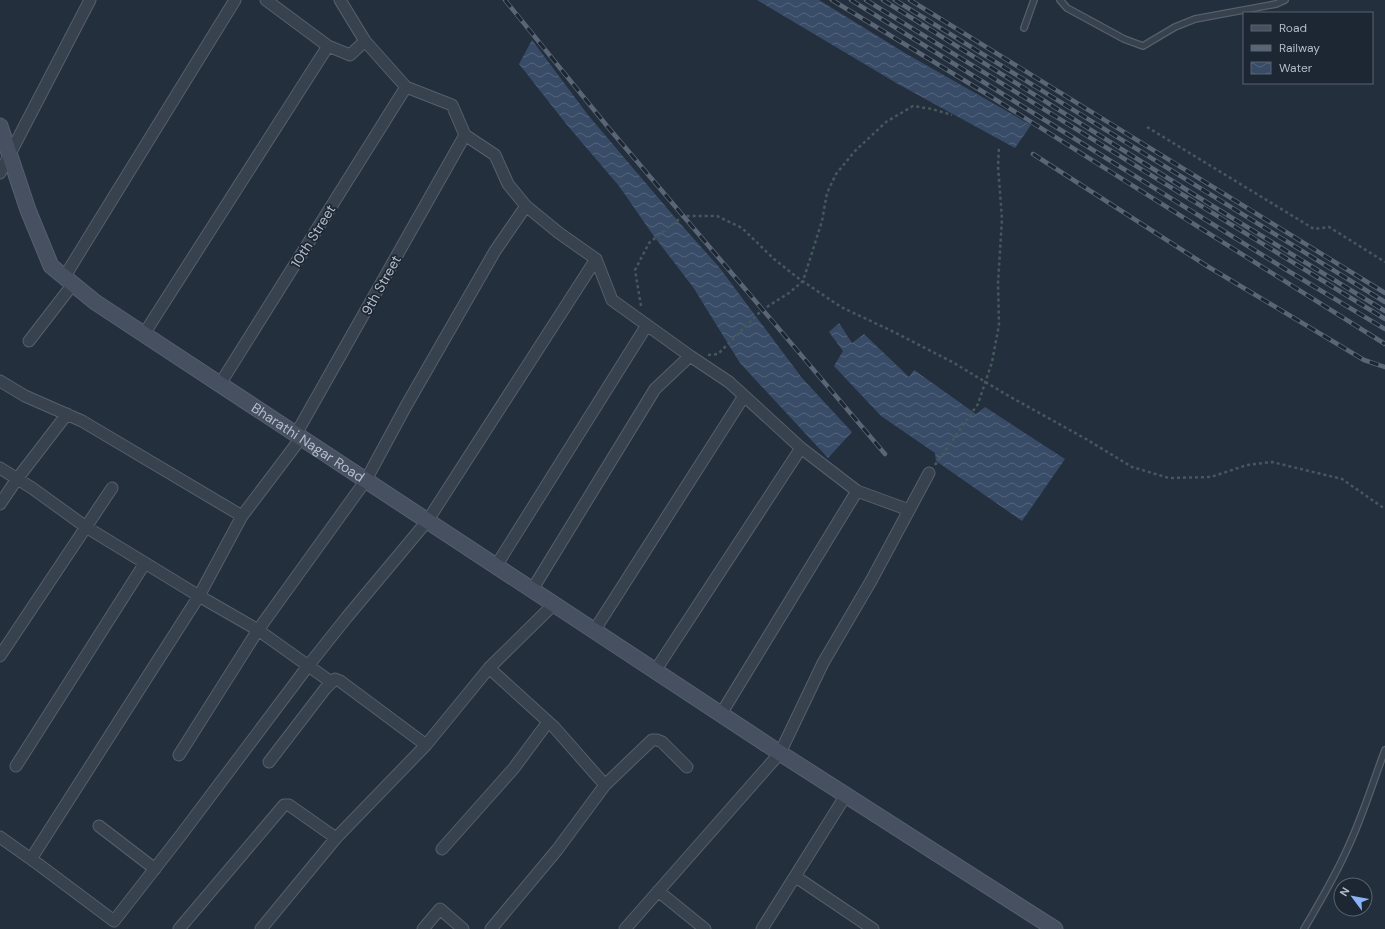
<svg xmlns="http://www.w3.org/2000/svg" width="1385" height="929" font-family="'DM Sans',sans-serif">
	<defs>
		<pattern id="water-waves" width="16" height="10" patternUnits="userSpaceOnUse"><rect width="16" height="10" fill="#394c67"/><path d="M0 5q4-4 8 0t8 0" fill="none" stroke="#53647b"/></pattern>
	</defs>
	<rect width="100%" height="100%" fill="#242f3e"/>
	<!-- water -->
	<path fill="url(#water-waves)" d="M 757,0 L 819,0 L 905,53 L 1031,125 L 1015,148 L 898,84 Z
		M 532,40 L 588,115 L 677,220 L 719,267 L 802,378 L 852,432 L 828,458 L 740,363 L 693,287 L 653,235 L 619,186 L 567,125 L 519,64 Z
		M 839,323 L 852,343 L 864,334 L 909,377 L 914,370 L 976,414 L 985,407 L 1065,459 L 1022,521 L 936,461 L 935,453 L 881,416 L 834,366 L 843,351 L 829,332 Z"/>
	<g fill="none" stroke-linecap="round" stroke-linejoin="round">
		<defs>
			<path id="service" d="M 1060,0 L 1067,8 L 1124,39 L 1143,46 L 1175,27 L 1195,19 L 1276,4 L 1285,0
				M 1024,28 L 1034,0
				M 1304,929 C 1320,902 1336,875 1349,845 C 1363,815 1373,782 1385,750"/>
			<path id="minor" d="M 266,0 L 328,46 L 350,55 L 365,41
				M 340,0 L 365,41 L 406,87 L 452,105 L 465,135 L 495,155 L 508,184 L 526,206
				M 0,173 L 90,0
				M 65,276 L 235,0
				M 144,334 L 328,46
				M 29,341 L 73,284
				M 0,381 L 25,396 L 82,421 L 242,516 L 301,438
				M 220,384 L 406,87
				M 296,434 L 465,135
				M 0,468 L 32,488 L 86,527 L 199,596 L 258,630 L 331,682
				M 0,504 L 17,479 L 67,414
				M 496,566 L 647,325
				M 532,590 L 655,389 L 690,356
				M 594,631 L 744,396
				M 0,656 L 112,488
				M 489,668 L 554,727 L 605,785 L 557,850 L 491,929
				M 655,671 L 801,448
				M 721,714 L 857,491
				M 179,755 L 258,630 L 366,480 L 406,406 L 495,251 L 526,206 L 559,233 L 596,259 L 612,300 L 690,356 L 729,382 L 801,448 L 857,491 L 909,510
				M 269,762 L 325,689 L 335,679 L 340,681 L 426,745
				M 16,766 L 145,563
				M 605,785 L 652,740 L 657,740 L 662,742 L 687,767
				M 99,826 L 155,869
				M 0,837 L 38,864 L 114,921 L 181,835 L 308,666 L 347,617 L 428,520 L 596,259
				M 442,849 L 514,768 L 548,722
				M 31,859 L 199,596 L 242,516
				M 796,877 L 873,929
				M 658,891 L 705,929
				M 179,929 L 284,805 L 289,805 L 336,838
				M 261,929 L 336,838 L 426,745 L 489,668 L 554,604
				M 423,929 L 440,909 L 463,929
				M 625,929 L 780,753 L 823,663 L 871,581 L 929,473
				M 762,929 L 846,795"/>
			<g id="secondary">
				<path id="s1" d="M 0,126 L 28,210 L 51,266 L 95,302 L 780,753 L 1055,929"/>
			</g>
		</defs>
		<!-- service casing -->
		<use href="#service" stroke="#565f6c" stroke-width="8"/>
		<!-- minor casing -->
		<use href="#minor" stroke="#565f6c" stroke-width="13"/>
		<!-- secondary casing -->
		<use href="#secondary" stroke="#565f6c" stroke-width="17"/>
		<!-- path -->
		<path stroke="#44595c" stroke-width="2.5" stroke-dasharray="3 3" stroke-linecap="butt" d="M 1147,127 L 1314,229 L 1329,227 L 1385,262
			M 641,306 L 635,270 L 649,243 L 683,216 L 717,216 L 742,228 L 774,259 L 798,278 L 841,307 L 896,333 L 954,363 L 1007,395 L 1086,439 L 1132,467 L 1169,478 L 1211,477 L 1247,465 L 1272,462 L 1342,479 L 1385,509
			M 708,355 L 718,354 L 762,310 L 789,293 L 803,281 L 822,221 L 827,193 L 836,174 L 855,151 L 886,122 L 913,106 L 932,109 L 952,115
			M 935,465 L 978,404 L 992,362 L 999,325 L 998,283 L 1002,219 L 998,166 L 999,147"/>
		<!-- service -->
		<use href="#service" stroke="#38414e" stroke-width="5.5"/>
		<!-- minor -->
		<use href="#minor" stroke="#38414e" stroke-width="11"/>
		<!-- secondary -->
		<use href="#secondary" stroke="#465061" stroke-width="15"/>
		<defs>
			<path id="rail" d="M 505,0 L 607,126 L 885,454
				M 832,0 L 985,93 L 1385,344
				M 851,0 L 1285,269 L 1385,329
				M 866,0 L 1385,319
				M 883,0 L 1211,205 L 1385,311
				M 895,0 L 1385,302
				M 910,0 L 1385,293
				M 1033,154 L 1207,266 L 1364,360 L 1385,367"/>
		</defs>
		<!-- rail casing -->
		<use href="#rail" stroke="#5a6575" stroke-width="4.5"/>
		<!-- rail -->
		<use href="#rail" stroke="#1d2633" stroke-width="3" stroke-dasharray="9" stroke-linecap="butt"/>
	</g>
	<g text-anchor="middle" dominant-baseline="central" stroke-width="3.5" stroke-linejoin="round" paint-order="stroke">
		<!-- street labels -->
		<g font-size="14" fill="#b4bcc9" stroke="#1d2633">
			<text transform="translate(313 236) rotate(-58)">10th Street</text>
			<text transform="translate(381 285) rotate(-61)">9th Street</text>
			<text stroke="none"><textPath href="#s1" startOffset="461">Bharathi Nagar Road</textPath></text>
		</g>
	</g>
	<!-- legend -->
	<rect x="1243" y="12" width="130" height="72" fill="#1d2633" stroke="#59626f"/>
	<rect x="1251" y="25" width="20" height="6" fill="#465061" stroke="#59626f"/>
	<text x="1279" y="32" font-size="12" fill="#b4bcc9">Road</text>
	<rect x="1251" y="45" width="20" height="6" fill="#5a6575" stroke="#59626f"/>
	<text x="1279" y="52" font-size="12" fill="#b4bcc9">Railway</text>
	<rect x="1251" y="62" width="20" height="12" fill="url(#water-waves)" stroke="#59626f"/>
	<text x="1279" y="72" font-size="12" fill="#b4bcc9">Water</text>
	<!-- north arrow -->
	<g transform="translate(1353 897) rotate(302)"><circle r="19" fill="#1d2633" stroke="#59626f"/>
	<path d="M0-3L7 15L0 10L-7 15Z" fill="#8ab4f8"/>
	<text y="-6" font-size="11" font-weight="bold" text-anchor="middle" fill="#b4bcc9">N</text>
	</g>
</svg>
